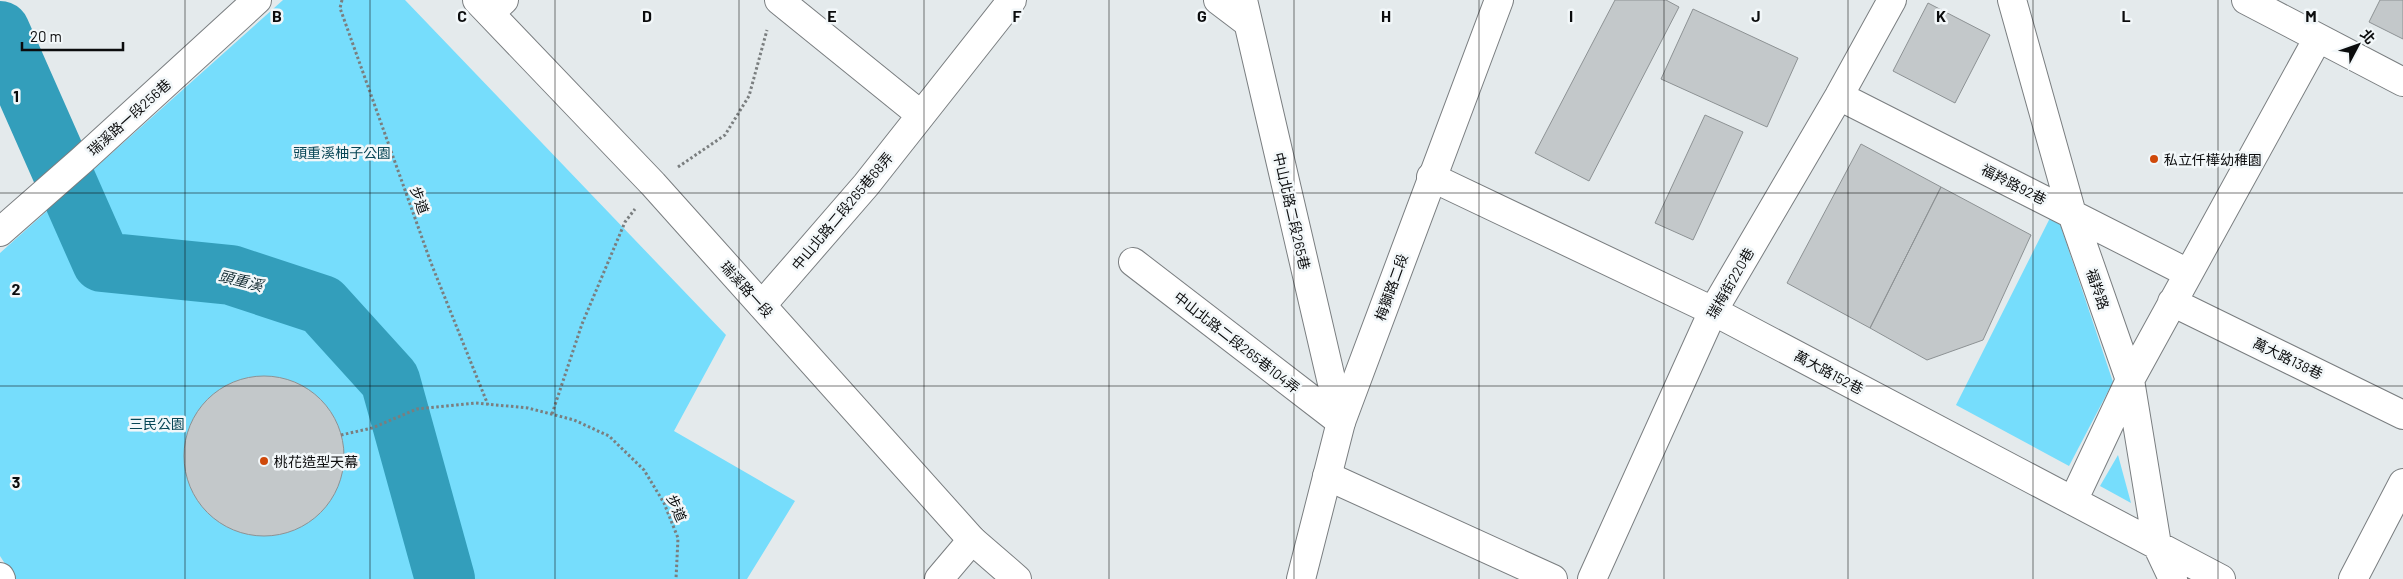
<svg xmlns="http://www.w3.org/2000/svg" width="2403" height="579" font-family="Barlow,'Noto Sans TC',sans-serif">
	<rect width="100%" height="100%" fill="#e4eaec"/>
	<!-- green -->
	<path fill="#76ddfc" d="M 283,0 L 405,0 L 726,335 L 674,431 L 795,501 L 747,579 L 15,579 L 0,556 L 0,253 Z
		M 2050,218 L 2060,224 L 2113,382 L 2069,466 L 1956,405 Z
		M 2118,455 L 2131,503 L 2100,486 Z"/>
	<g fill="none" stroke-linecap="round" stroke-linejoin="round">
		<!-- river -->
		<path stroke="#339ebb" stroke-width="60" d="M 0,31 L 102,262 L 231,275 L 322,305 L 390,380 L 445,579"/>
	</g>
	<!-- building -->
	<path fill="#c3c8ca" stroke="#8d9294" d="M 1615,0 L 1666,0 L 1679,7 L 1589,181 L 1535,153 Z
		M 2380,0 L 2403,0 L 2403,39 L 2369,22 Z
		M 1928,3 L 1990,35 L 1955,103 L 1893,71 Z
		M 1693,9 L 1798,58 L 1767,127 L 1661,79 Z
		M 1705,115 L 1743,132 L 1693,240 L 1655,223 Z
		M 1861,144 L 1941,187 L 1870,328 L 1787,283 Z
		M 1941,187 L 2031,235 L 1983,340 L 1927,360 L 1870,328 Z
		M184 456a80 80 0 1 1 160 0a80 80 0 1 1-160 0Z"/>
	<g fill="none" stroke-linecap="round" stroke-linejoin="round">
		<defs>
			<path id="minor" d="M 779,0 L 921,115
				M 1218,0 L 1247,22
				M 1243,0 L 1341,422
				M 2012,0 L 2072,214 L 2130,380 L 2157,545 L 2173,579
				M 2246,0 L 2403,82
				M 490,13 L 504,0
				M 1839,96 L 2188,273
				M 1431,177 L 1713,311 L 2221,579
				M 0,232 L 82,160 L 257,0
				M 1133,262 L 1341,422
				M 2172,302 L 2403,415
				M 762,305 L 866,185 L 1012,0
				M 1327,476 L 1553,579
				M 2073,501 L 2130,380 L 2318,38
				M 0,577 L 1,579
				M 939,579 L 972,540
				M 1592,579 L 1713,311 L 1839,96 L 1892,0
				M 2353,579 L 2403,483"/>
			<path id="tertiary" d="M 477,0 L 653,184 L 972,540 L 1017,579
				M 1301,579 L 1341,422 L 1499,0"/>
		</defs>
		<!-- minor casing -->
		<use href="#minor" stroke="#7a7e80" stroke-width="30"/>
		<!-- tertiary casing -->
		<use href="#tertiary" stroke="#7a7e80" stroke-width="30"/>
		<!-- path -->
		<path stroke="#7a7e7f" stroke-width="3" stroke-dasharray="2.5 2.5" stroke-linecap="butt" d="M 342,0 L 340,8 L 431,263 L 488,405
			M 678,167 L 725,135 L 749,96 L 767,30
			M 552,414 L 582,324 L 625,222 L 635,209
			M 341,435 L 372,428 L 417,409 L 476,403 L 528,408 L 574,420 L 609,436 L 644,470 L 664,503 L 678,538 L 676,579"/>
		<!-- minor -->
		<use href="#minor" stroke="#fff" stroke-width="28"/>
		<!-- tertiary -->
		<use href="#tertiary" stroke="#fff" stroke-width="28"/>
	</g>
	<!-- grid -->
	<path fill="none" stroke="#0b0c0d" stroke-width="1" stroke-opacity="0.55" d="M 185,0 L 185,579M 370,0 L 370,579M 555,0 L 555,579M 739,0 L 739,579M 924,0 L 924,579M 1109,0 L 1109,579M 1294,0 L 1294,579M 1479,0 L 1479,579M 1664,0 L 1664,579M 1848,0 L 1848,579M 2033,0 L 2033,579M 2218,0 L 2218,579M 0,193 L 2403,193M 0,386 L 2403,386"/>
	<!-- markers -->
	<g fill="#cf490a" stroke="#f2f7f9" stroke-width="2">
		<circle cx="2154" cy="159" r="5"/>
		<circle cx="264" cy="461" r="5"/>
	</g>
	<g text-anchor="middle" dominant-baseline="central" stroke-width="5" stroke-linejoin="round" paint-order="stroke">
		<!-- street labels -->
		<g font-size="14" fill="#0b0c0d" stroke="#f2f7f9">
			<text transform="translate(129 117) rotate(-42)">瑞溪路一段256巷</text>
			<text transform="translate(2014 184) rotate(27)">福羚路92巷</text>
			<text transform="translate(420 200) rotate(70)">步道</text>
			<text transform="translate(842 211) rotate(-50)">中山北路二段265巷68弄</text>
			<text transform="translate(1292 211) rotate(77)">中山北路二段265巷</text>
			<text transform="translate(1730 283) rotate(-60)">瑞梅街220巷</text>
			<text transform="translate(1391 287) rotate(-70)">梅獅路二段</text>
			<text transform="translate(747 289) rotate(48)">瑞溪路一段</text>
			<text transform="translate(2098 289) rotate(71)">福羚路</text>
			<text transform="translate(1237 342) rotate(38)">中山北路二段265巷104弄</text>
			<text transform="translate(2288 358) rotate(26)">萬大路138巷</text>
			<text transform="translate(1829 372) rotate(28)">萬大路152巷</text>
			<text transform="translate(677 508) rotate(66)">步道</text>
		</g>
		<!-- park labels -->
		<g font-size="14" fill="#074656" stroke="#f2f7f9">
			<text x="342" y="152">頭重溪柚子公園</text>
			<text x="157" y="423">三民公園</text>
		</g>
		<!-- poi labels -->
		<g font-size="14" fill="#0b0c0d" stroke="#f2f7f9" text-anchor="start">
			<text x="2164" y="159">私立仟樺幼稚園</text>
			<text x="274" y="461">桃花造型天幕</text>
		</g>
		<!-- water labels -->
		<g font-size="15" font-style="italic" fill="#162d34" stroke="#f2f7f9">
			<text transform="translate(241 280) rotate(14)">頭重溪</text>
		</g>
	</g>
	<g font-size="16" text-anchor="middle" font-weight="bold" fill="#0b0c0d" stroke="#f2f7f9" stroke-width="5" stroke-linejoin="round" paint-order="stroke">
		<text x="277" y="22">B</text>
		<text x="462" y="22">C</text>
		<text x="647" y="22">D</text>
		<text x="832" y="22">E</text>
		<text x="1017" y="22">F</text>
		<text x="1202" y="22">G</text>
		<text x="1386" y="22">H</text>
		<text x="1571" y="22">I</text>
		<text x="1756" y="22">J</text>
		<text x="1941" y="22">K</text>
		<text x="2126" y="22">L</text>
		<text x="2311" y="22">M</text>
		<text x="16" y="102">1</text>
		<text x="16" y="295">2</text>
		<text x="16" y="488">3</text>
	</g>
	<!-- north arrow -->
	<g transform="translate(2358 45) rotate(49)" stroke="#f2f7f9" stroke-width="4" paint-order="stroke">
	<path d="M0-4L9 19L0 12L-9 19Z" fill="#0b0c0d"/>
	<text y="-8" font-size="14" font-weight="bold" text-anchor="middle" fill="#0b0c0d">北</text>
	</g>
	<!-- scale -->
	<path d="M22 42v8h101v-8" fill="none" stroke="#0b0c0d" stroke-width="2.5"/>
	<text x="30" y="42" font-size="15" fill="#0b0c0d" stroke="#f2f7f9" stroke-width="4" paint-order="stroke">20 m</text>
</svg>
